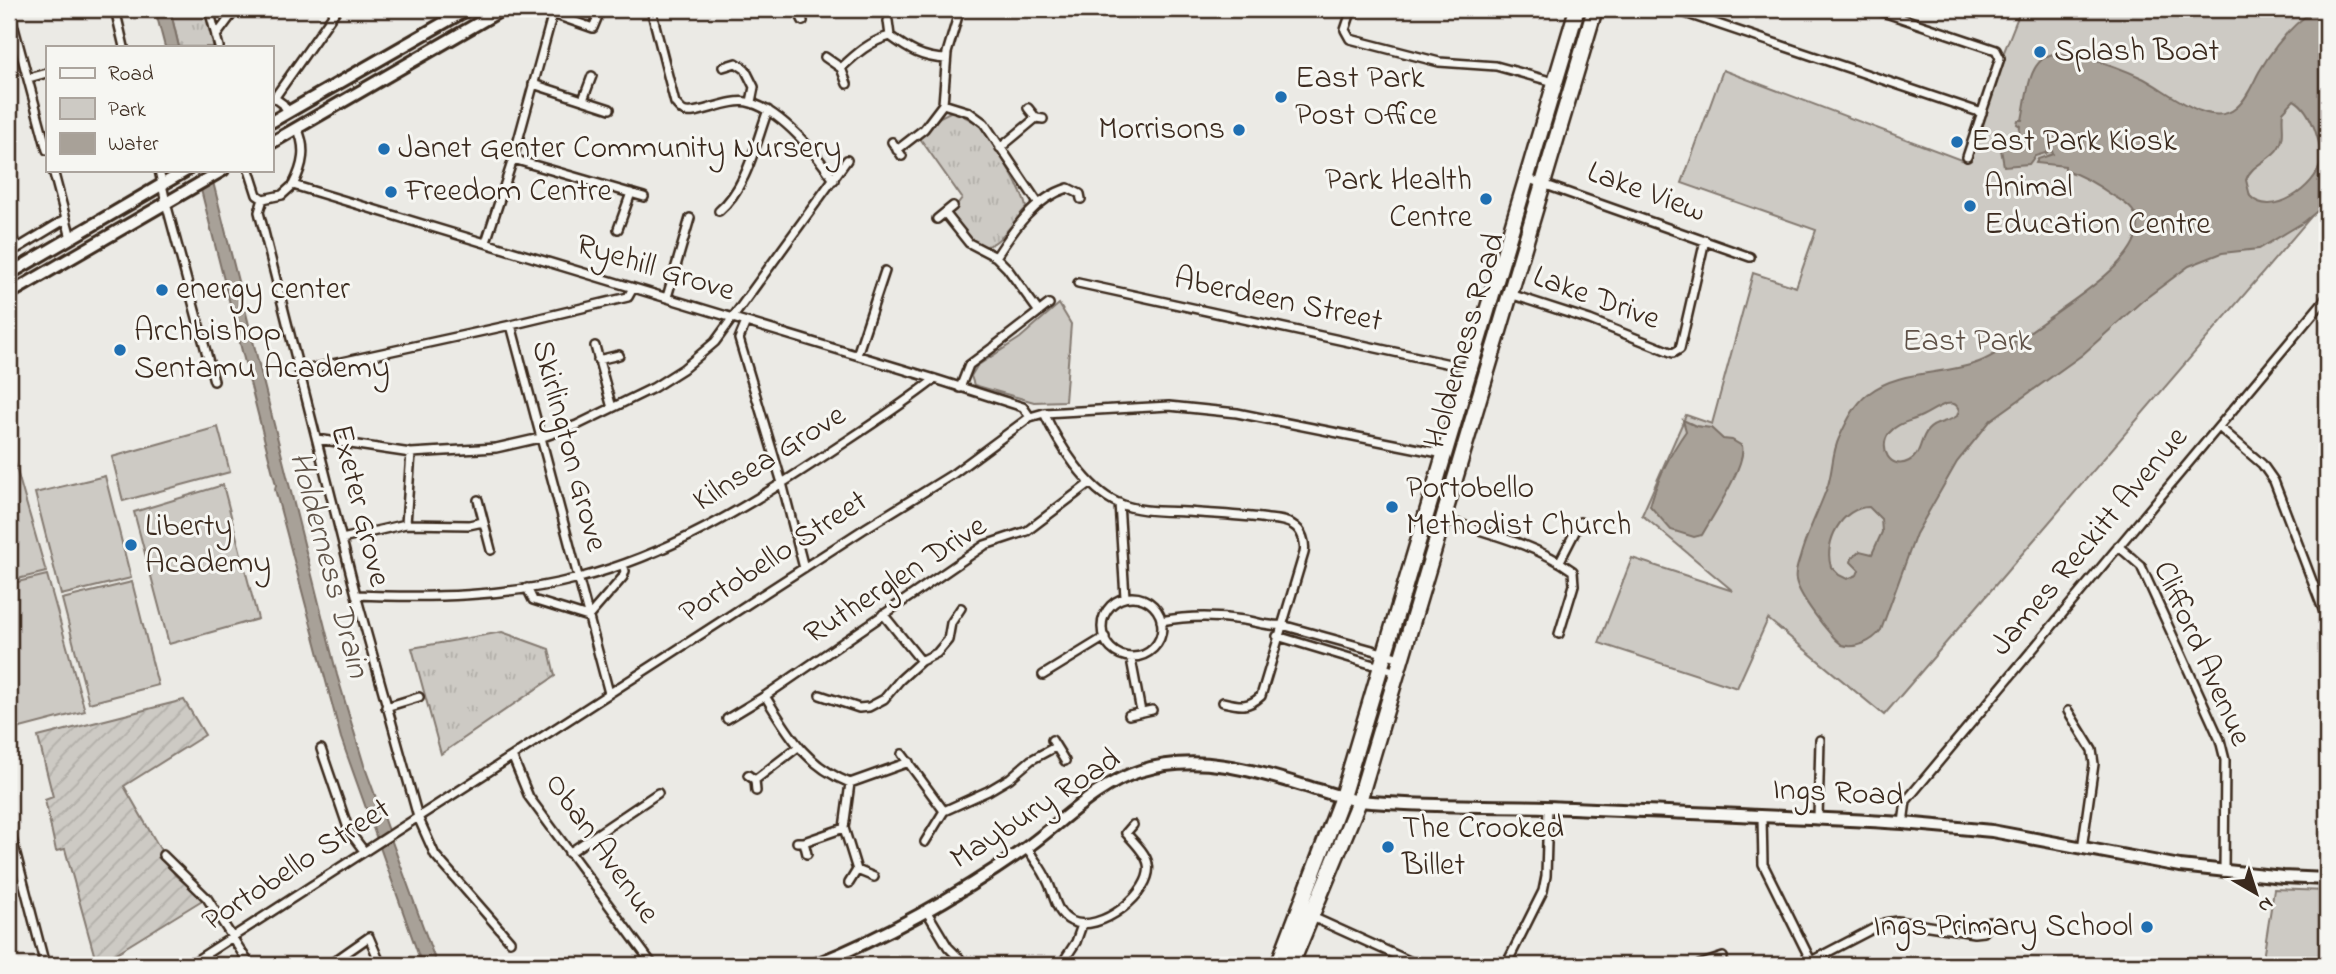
<svg xmlns="http://www.w3.org/2000/svg" width="2336" height="974" font-family="'Indie Flower',sans-serif">
	<defs>
		<pattern id="grass-tufts" width="24" height="20" patternUnits="userSpaceOnUse" patternTransform="scale(1.75)"><rect width="24" height="20" fill="#cdcac4"/><path d="M3 7l-1-3M5 7V3M7 7l1-3M15 17l-1-3M17 17v-4M19 17l1-3" fill="none" stroke="#b1aea8"/></pattern>
		<pattern id="garden-furrows" width="10" height="10" patternUnits="userSpaceOnUse" patternTransform="scale(1.75)"><rect width="10" height="10" fill="#cdcac4"/><path d="M-1 1l2-2M0 10L10 0M9 11l2-2" fill="none" stroke="#b1aea8"/></pattern>
	</defs>
	<rect width="100%" height="100%" fill="#ebeae5"/>
	<filter id="ink" filterUnits="userSpaceOnUse"><feTurbulence type="fractalNoise" baseFrequency=".0143" numOctaves="2"/><feDisplacementMap in="SourceGraphic" scale="14" xChannelSelector="R" yChannelSelector="G"/><feConvolveMatrix kernelMatrix="1 2 1 2 8 2 1 2 1" color-interpolation-filters="sRGB"/></filter>
	<g filter="url(#ink)">
		<!-- grass -->
		<path fill="url(#grass-tufts)" stroke="#847a71" stroke-width="2" d="M 170,9 L 205,9 L 214,47 L 179,47 Z
			M 952,111 C 962,115 972,119 981,127 C 991,137 1025,194 1026,208 C 1014,220 994,256 976,244 C 971,241 966,232 962,227 L 957,226 L 951,212 L 962,198 L 919,137 L 940,117 Z
			M 502,632 L 549,649 L 555,676 L 441,754 L 412,648 Z"/>
		<!-- park -->
		<path fill="#cdcac4" stroke="#847a71" stroke-width="2" d="M 2004,9 L 2327,9 L 2327,198 L 1884,715 L 1768,619 L 1737,688 L 1599,643 L 1632,558 L 1733,591 L 1642,515 L 1686,415 L 1712,424 L 1753,273 L 1796,287 L 1816,230 L 1682,183 L 1723,70 L 1961,160 L 2019,14 Z
			M 1059,304 L 1071,324 L 1065,401 L 1034,402 L 974,385 L 971,376 L 977,366 L 1020,338 Z
			M 218,427 L 230,472 L 123,501 L 112,457 Z
			M 9,443 L 46,572 L 9,581 Z
			M 105,476 L 131,578 L 61,595 L 35,493 Z
			M 223,485 L 258,619 L 169,644 L 134,512 Z
			M 47,575 L 85,711 L 9,731 L 9,584 Z
			M 132,582 L 158,685 L 89,703 L 62,599 Z
			M 2274,889 L 2327,891 L 2327,965 L 2262,965 Z"/>
		<!-- garden -->
		<path fill="url(#garden-furrows)" stroke="#847a71" stroke-width="2" d="M 184,700 L 205,735 L 124,786 L 175,875 L 204,899 L 97,965 L 65,849 L 56,851 L 45,800 L 53,797 L 38,737 Z"/>
		<!-- water -->
		<path fill="#a8a198" stroke="#7c7167" stroke-width="2" fill-rule="evenodd" d="M 155,9 L 170,9 L 179,47 L 165,47 Z
			M 2316,9 L 2327,9 L 2327,203 L 2304,222 L 2259,249 L 2222,253 L 2189,266 L 2142,301 L 2082,355 L 1991,420 L 1957,462 L 1916,534 L 1881,630 C 1872,642 1856,649 1842,645 C 1828,634 1799,596 1796,580 C 1794,572 1799,562 1801,554 C 1808,530 1820,508 1828,485 C 1833,469 1832,453 1839,438 C 1846,423 1854,405 1868,394 C 1899,369 1944,376 1979,362 C 2002,353 2039,325 2060,310 C 2083,293 2157,247 2133,211 C 2128,204 2119,199 2112,195 C 2098,185 2081,175 2065,170 L 2065,166 L 2036,163 L 2038,159 L 2053,154 L 2052,151 L 2035,156 L 2029,164 L 2004,166 L 2000,144 L 2018,141 L 2020,126 L 2017,124 L 2018,120 L 2022,120 C 2027,98 2027,60 2053,54 C 2082,54 2114,65 2140,77 C 2164,87 2209,131 2236,108 C 2247,99 2253,83 2259,72 C 2273,48 2293,23 2316,9 ZM 2294,100 C 2305,106 2311,119 2315,130 C 2318,140 2323,152 2321,162 C 2316,187 2271,219 2250,196 L 2246,180 C 2252,163 2271,161 2279,147 C 2286,136 2281,123 2283,112 ZM 1946,404 C 1953,403 1956,403 1959,410 L 1957,416 C 1948,423 1936,421 1928,430 C 1919,440 1922,454 1909,461 C 1890,471 1878,448 1889,433 C 1898,422 1910,422 1922,416 C 1930,412 1937,407 1946,404 ZM 1869,507 L 1881,519 L 1882,532 L 1872,554 L 1860,551 L 1852,558 L 1851,562 L 1859,570 L 1857,575 L 1847,579 L 1839,575 L 1831,567 C 1823,542 1842,507 1869,507 Z
			M 196,170 L 210,170 L 337,675 L 364,765 L 437,965 L 422,965 L 341,738 L 275,489 L 276,485 Z
			M 1683,420 L 1696,426 L 1711,428 L 1723,439 L 1732,440 L 1742,446 C 1747,464 1712,517 1702,535 L 1694,537 L 1671,530 L 1650,506 C 1658,477 1669,455 1686,431 Z"/>
		<g fill="none" stroke-linecap="round" stroke-linejoin="round">
			<defs>
				<path id="street" d="M 9,9 L 47,150
					M 115,9 L 124,47
					M 209,9 L 219,47
					M 651,9 L 675,103 C 677,105 681,110 683,111 C 695,118 730,96 751,103 C 782,112 816,153 834,180
					M 797,9 L 803,21
					M 1352,9 L 1345,30 L 1350,39 L 1439,62 L 1496,66 L 1554,82
					M 1673,9 L 1982,113
					M 1874,9 L 1996,50 L 2000,58 L 1967,157
					M 553,14 L 593,28 L 601,9
					M 888,21 L 890,36
					M 216,36 L 236,9
					M 825,57 L 841,68 L 847,84
					M 723,67 L 736,63 L 745,69 L 754,87 L 751,102
					M 841,68 C 856,54 870,41 890,36 C 909,50 922,58 946,59
					M 29,78 L 47,73
					M 533,84 L 610,109
					M 272,96 L 283,104 L 288,112
					M 275,97 L 337,9
					M 583,100 L 592,76
					M 943,104 L 969,112 L 984,123 L 1038,203
					M 1028,108 L 1036,118
					M 892,142 L 902,156
					M 1000,148 L 1036,118 L 1043,119
					M 897,150 L 924,129 L 943,104 L 947,53 L 960,9
					M 513,159 L 644,197
					M 53,170 L 71,238
					M 159,170 L 166,203 L 214,381
					M 249,170 L 257,195 L 263,199 L 259,212 L 356,595 L 418,817 L 435,855 L 510,941
					M 1526,178 L 1750,257
					M 293,185 C 303,166 307,148 297,128
					M 263,199 L 282,195 L 293,185 L 935,379 L 1023,407 L 1030,417
					M 719,211 C 747,187 755,145 768,110
					M 945,213 L 969,243 L 996,257 L 1007,268 L 1039,312
					M 937,219 L 953,206
					M 618,229 L 631,193
					M 9,233 L 18,248 L 66,219
					M 486,242 L 513,159 L 554,9
					M 996,257 C 1014,229 1035,198 1068,188 L 1080,194 L 1081,199
					M 1078,283 L 1468,368
					M 1510,294 L 1590,320 L 1673,353 L 1680,349 L 1705,240
					M 667,297 L 690,218
					M 746,322 L 739,339 L 782,483 L 804,568
					M 511,325 L 609,693
					M 996,345 L 1049,304
					M 595,346 L 612,408
					M 857,355 L 885,271
					M 598,360 L 619,355
					M 300,371 L 511,325 L 628,297 L 633,288
					M 960,388 L 969,365 L 992,348
					M 1044,413 C 1058,443 1087,490 1118,503 C 1139,512 1163,511 1186,512 C 1211,514 1236,515 1261,518 C 1271,520 1285,519 1293,525 C 1302,530 1306,543 1304,553 L 1261,696 C 1248,708 1240,706 1223,702
					M 2219,427 L 2262,464 L 2274,481 L 2327,620
					M 317,439 L 411,453 L 496,448 L 540,438 L 577,425 L 653,388 L 683,369 L 715,342 L 847,160
					M 478,500 L 491,550
					M 1119,503 L 1125,597
					M 1443,519 C 1484,532 1538,545 1573,571 L 1574,585 L 1559,634
					M 406,524 L 411,453
					M 342,539 L 406,524 L 469,525 L 483,522
					M 2118,546 L 2141,566 L 2220,740 L 2225,760 L 2224,872
					M 1560,561 L 1580,522
					M 527,588 L 533,600 L 588,617 L 608,594
					M 611,591 L 623,577 L 625,571 L 623,565
					M 356,595 C 430,598 506,597 579,578 C 668,555 745,508 821,458 C 860,432 898,408 935,379
					M1102 627a30 30 0 1 1 60 0a30 30 0 1 1-60 0Z
					M 883,614 L 921,661
					M 1161,621 C 1187,616 1217,616 1244,620 C 1258,622 1268,627 1282,625 L 1401,658
					M 1277,636 L 1397,672
					M 1131,659 L 1141,712
					M 1043,675 L 1105,637
					M 820,695 L 859,708 L 869,707 L 884,699 L 900,680 L 921,661 L 937,653 L 948,640 L 951,623 L 961,608
					M 765,696 C 790,736 805,765 850,783 L 909,762
					M 386,707 L 419,697
					M 2068,711 L 2092,750 L 2094,764 L 2082,849
					M 1129,715 L 1152,710
					M 727,719 L 765,696 L 985,545 L 1027,531 L 1090,483
					M 1052,740 L 1065,761
					M 321,749 L 349,831 L 364,851
					M 902,754 L 944,811
					M 513,758 L 529,797 L 653,965
					M 748,775 L 755,780 L 756,791
					M 755,780 L 798,747
					M 850,783 L 844,828 L 857,870
					M 1762,817 L 1763,864 L 1813,965
					M 1818,818 L 1820,740
					M 1903,823 L 1906,801 L 2327,297
					M 9,827 L 45,965
					M 797,842 L 804,842 L 844,828
					M 804,842 L 807,854
					M 925,842 L 944,811 L 988,791 L 1010,778 L 1031,760 L 1055,747
					M 1027,847 C 1033,859 1042,868 1047,880 C 1055,894 1054,912 1071,921 C 1099,935 1154,892 1148,864 C 1146,853 1133,841 1126,833 L 1133,825
					M 569,853 L 658,793
					M 163,855 L 207,898 L 250,965
					M 849,883 L 857,870 L 874,877
					M 927,912 L 948,947 L 961,960 L 963,965
					M 1310,916 L 1418,965
					M 1811,961 L 1884,923 L 1897,921 L 1974,933 L 1983,932 L 1990,922
					M 189,965 L 864,529 L 953,474 L 1030,417 L 1044,413 L 1169,406 L 1237,413 L 1444,454
					M 329,965 L 369,937 L 381,965
					M 1061,965 L 1076,942 L 1082,925
					M 1506,965 L 1543,891 L 1546,876 L 1548,807
					M 1699,965 L 1723,957"/>
				<path id="secondary" d="M 271,122 L 468,9
					M 271,143 L 503,9
					M 9,274 L 187,170
					M 9,294 L 223,170
					M 814,965 C 889,935 959,895 1026,848 C 1062,822 1096,785 1140,771 C 1201,752 1258,772 1315,789 C 1330,793 1345,799 1360,801 C 1421,807 1484,805 1545,807 C 1664,812 1784,816 1903,823 L 1992,831 L 2180,866 L 2283,877 L 2327,879"/>
				<path id="highway" d="M 1278,965 L 1342,797 L 1577,9
					M 1291,965 L 1359,801 L 1595,9"/>
			</defs>
			<!-- street casing -->
			<use href="#street" stroke="#3b2a1e" stroke-width="12"/>
			<!-- secondary casing -->
			<use href="#secondary" stroke="#3b2a1e" stroke-width="16"/>
			<!-- highway casing -->
			<use href="#highway" stroke="#3b2a1e" stroke-width="19"/>
			<!-- street -->
			<use href="#street" stroke="#f6f6f2" stroke-width="7"/>
			<!-- secondary -->
			<use href="#secondary" stroke="#f6f6f2" stroke-width="10"/>
			<!-- highway -->
			<use href="#highway" stroke="#f6f6f2" stroke-width="14"/>
		</g>
	</g>
	<!-- markers -->
	<g fill="#1f6fb2" stroke="#f6f6f2" stroke-width="2.5">
		<circle cx="2040" cy="52" r="7"/>
		<circle cx="1281" cy="97" r="7"/>
		<circle cx="1239" cy="130" r="7"/>
		<circle cx="1957" cy="142" r="7"/>
		<circle cx="384" cy="149" r="7"/>
		<circle cx="391" cy="192" r="7"/>
		<circle cx="1486" cy="199" r="7"/>
		<circle cx="1970" cy="206" r="7"/>
		<circle cx="162" cy="290" r="7"/>
		<circle cx="120" cy="350" r="7"/>
		<circle cx="1392" cy="507" r="7"/>
		<circle cx="131" cy="545" r="7"/>
		<circle cx="1388" cy="847" r="7"/>
		<circle cx="2147" cy="927" r="7"/>
	</g>
	<g text-anchor="middle" dominant-baseline="central" stroke-width="6" stroke-linejoin="round" paint-order="stroke">
		<!-- poi labels -->
		<g font-size="32" fill="#3b2a1e" stroke="#f6f6f2" text-anchor="start">
			<text x="2054" y="52">Splash Boat</text>
			<text x="1295" y="79">East Park<tspan x="1295" dy="37">Post Office</tspan></text>
			<text x="1225" y="130" text-anchor="end">Morrisons</text>
			<text x="1971" y="142">East Park Kiosk</text>
			<text x="398" y="149">Janet Genter Community Nursery</text>
			<text x="1472" y="181" text-anchor="end">Park Health<tspan x="1472" dy="37">Centre</tspan></text>
			<text x="1984" y="188">Animal<tspan x="1984" dy="37">Education Centre</tspan></text>
			<text x="405" y="192">Freedom Centre</text>
			<text x="176" y="290">energy center</text>
			<text x="134" y="332">Archbishop<tspan x="134" dy="37">Sentamu Academy</tspan></text>
			<text x="1406" y="489">Portobello<tspan x="1406" dy="37">Methodist Church</tspan></text>
			<text x="145" y="527">Liberty<tspan x="145" dy="37">Academy</tspan></text>
			<text x="1402" y="829">The Crooked<tspan x="1402" dy="37">Billet</tspan></text>
			<text x="2133" y="927" text-anchor="end">Ings Primary School</text>
		</g>
		<!-- street labels -->
		<g font-size="32" fill="#3b2a1e" stroke="#f6f6f2">
			<text transform="translate(1646 193) rotate(20)">Lake View</text>
			<text transform="translate(655 269) rotate(17)">Ryehill Grove</text>
			<text transform="translate(1596 299) rotate(20)">Lake Drive</text>
			<text transform="translate(1278 301) rotate(12)">Aberdeen Street</text>
			<text transform="translate(1466 341) rotate(-74)">Holderness Road</text>
			<text transform="translate(568 446) rotate(75)">Skirlington Grove</text>
			<text transform="translate(770 459) rotate(-32)">Kilnsea Grove</text>
			<text transform="translate(359 506) rotate(76)">Exeter Grove</text>
			<text transform="translate(2090 542) rotate(-50)">James Reckitt Avenue</text>
			<text transform="translate(774 558) rotate(-33)">Portobello Street</text>
			<text transform="translate(896 581) rotate(-33)">Rutherglen Drive</text>
			<text transform="translate(2201 654) rotate(66)">Clifford Avenue</text>
			<text transform="translate(1838 794) rotate(3)">Ings Road</text>
			<text transform="translate(1036 810) rotate(-33)">Maybury Road</text>
			<text transform="translate(601 849) rotate(55)">Oban Avenue</text>
			<text transform="translate(297 866) rotate(-33)">Portobello Street</text>
		</g>
		<!-- park labels -->
		<g font-size="32" fill="#605248" stroke="#f6f6f2">
			<text x="1967" y="342">East Park</text>
		</g>
		<!-- water labels -->
		<g font-size="33" font-style="italic" fill="#615449" stroke="#f6f6f2">
			<text transform="translate(328 565) rotate(75)">Holderness Drain</text>
		</g>
	</g>
	<!-- margin -->
	<rect width="2336" height="974" fill="none" stroke="#f6f6f2" stroke-width="35"/>
	<rect x="18" y="18" width="2301" height="939" fill="none" stroke="#3b2a1e" stroke-width="2.5" filter="url(#ink)"/>
	<!-- legend -->
	<rect x="46" y="46" width="228" height="126" fill="#f6f6f2" stroke="#aba49d" stroke-width="2"/>
	<rect x="60" y="68" width="35" height="10" fill="#f6f6f2" stroke="#aba49d" stroke-width="2"/>
	<text x="108" y="80" font-size="21" fill="#3b2a1e">Road</text>
	<rect x="60" y="98" width="35" height="21" fill="#cdcac4" stroke="#aba49d" stroke-width="2"/>
	<text x="108" y="116" font-size="21" fill="#3b2a1e">Park</text>
	<rect x="60" y="133" width="35" height="21" fill="#a8a198" stroke="#aba49d" stroke-width="2"/>
	<text x="108" y="150" font-size="21" fill="#3b2a1e">Water</text>
	<!-- north arrow -->
	<g transform="translate(2256 893) rotate(141)" stroke="#f6f6f2" stroke-width="5" paint-order="stroke">
	<path d="M0-5L12 26L0 18L-12 26Z" fill="#3b2a1e"/>
	<text y="-10" font-size="19" font-weight="bold" text-anchor="middle" fill="#3b2a1e">N</text>
	</g>
</svg>
